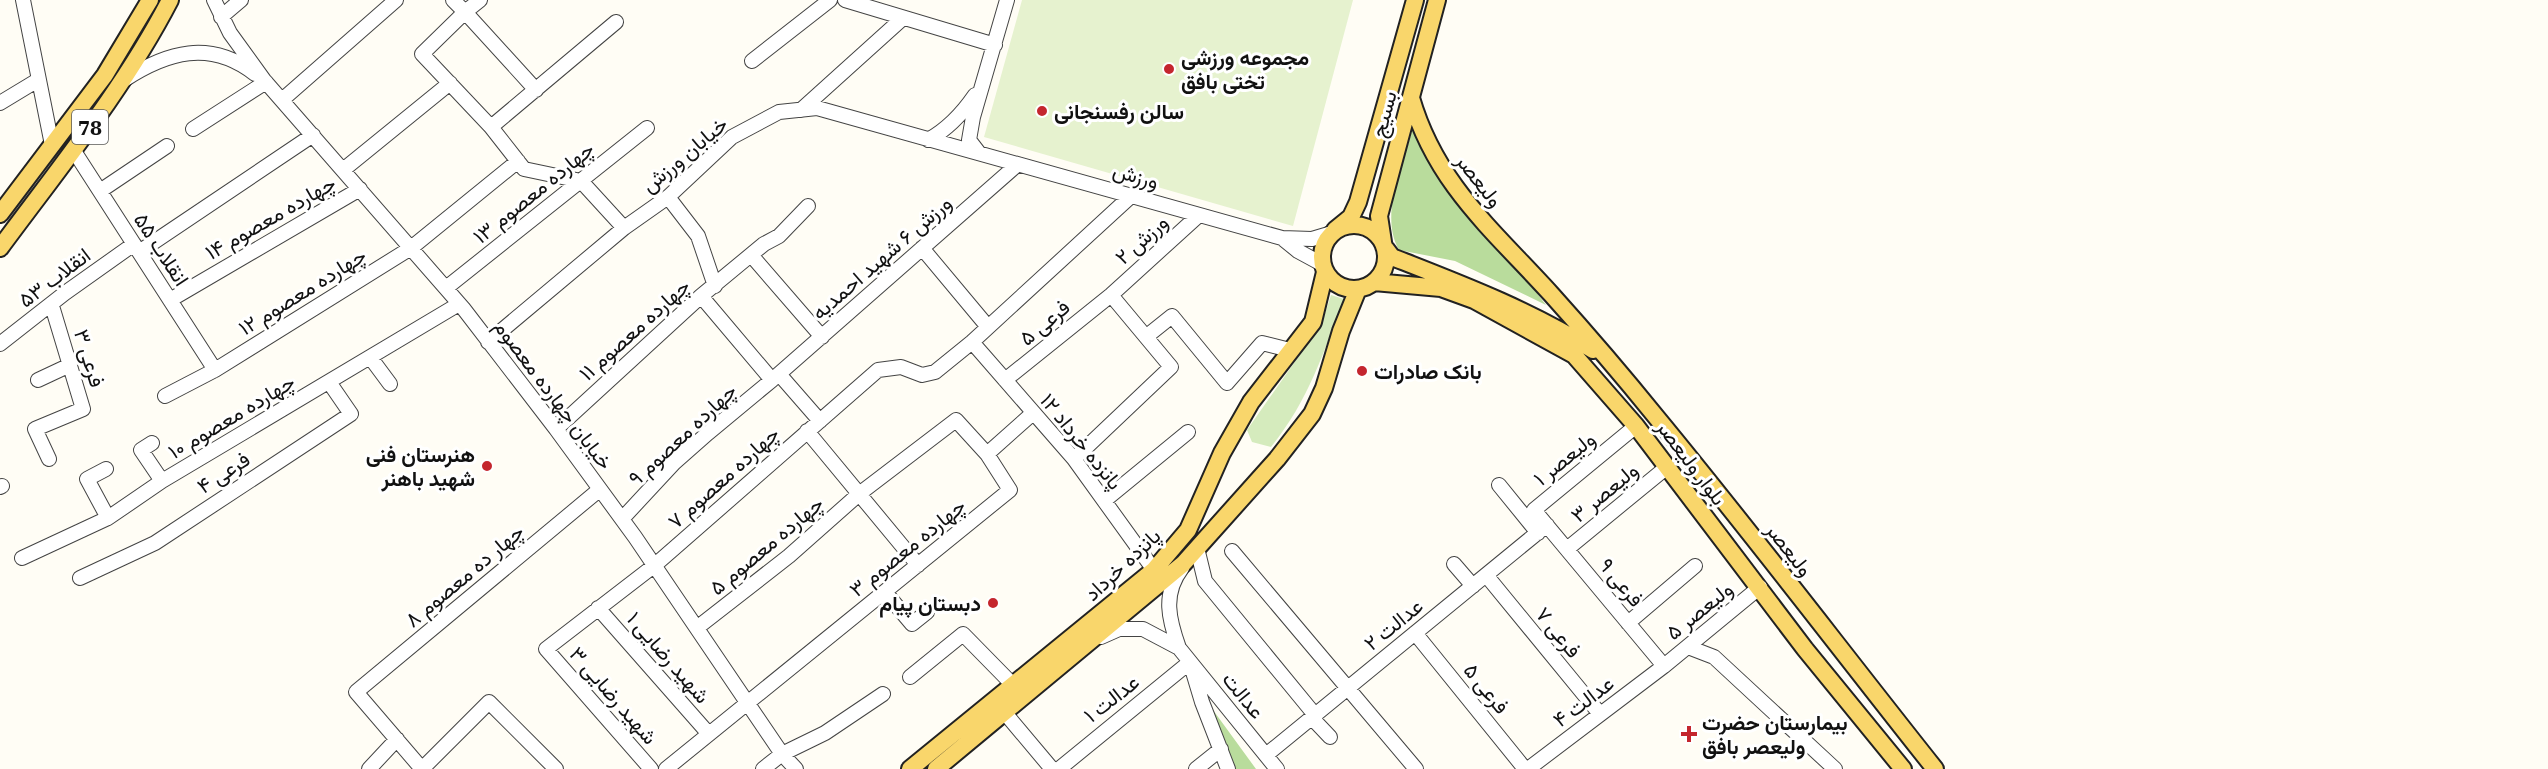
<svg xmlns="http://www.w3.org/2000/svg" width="2548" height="769" font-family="'IBM Plex Serif',Vazirmatn,serif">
	<rect width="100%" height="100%" fill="#fffdf5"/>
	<!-- green -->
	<path fill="#d5ebbd" d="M 1331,295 L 1344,299 C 1323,353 1309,400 1271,447 L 1252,442 L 1247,430 L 1322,323 Z"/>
	<!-- forest -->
	<path fill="#b9dc9c" d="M 1412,130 L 1546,305 L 1455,261 L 1399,250 C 1379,215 1403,167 1412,130 Z
		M 1213,710 L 1256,769 L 1236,769 Z"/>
	<!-- pitch -->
	<path fill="#e6f2cf" d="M 1022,0 L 1353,0 L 1293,226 L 984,137 Z"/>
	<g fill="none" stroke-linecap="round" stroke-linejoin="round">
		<defs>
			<path id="minor" d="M 23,0 L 52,145
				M 214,0 L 230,33 L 264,80 L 463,308 L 556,429 L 635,537 L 782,754 L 796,769
				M 453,0 L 465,12 L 480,0
				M 845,0 L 995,45
				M 221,17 L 241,0
				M 752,61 L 830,0
				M 124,80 C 167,52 210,39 255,74
				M 536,90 L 465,12 L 422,54 L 491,127 L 524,169 L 581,181 L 624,228
				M 282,100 L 396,0
				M 0,103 L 38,80
				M 801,110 L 903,18
				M 491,127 L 616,22
				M 193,129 L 266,82
				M 928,140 C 948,129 962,114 975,95
				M 74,151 L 215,370
				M 979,153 L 969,140 L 973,117 L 1007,0
				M 343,170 L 450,83
				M 100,191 L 167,146
				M 668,197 L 698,236 L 715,286
				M 1282,238 L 1298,251 L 1322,264
				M 922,248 L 988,327
				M 139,252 L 313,135
				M 751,255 L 822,337
				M 446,288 L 647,128
				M 701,296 L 772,380
				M 170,300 L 360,189
				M 1147,336 L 1172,316 L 1227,383 L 1262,343 L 1290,350
				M 488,342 L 624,228 L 668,197 L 732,137 L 779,112 L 817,108 L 1282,238 L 1312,239 L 1332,233
				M 972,342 L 1074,459 L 1154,570
				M 0,344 L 65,293 L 134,244
				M 370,357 L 390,384
				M 779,374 L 820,421
				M 38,380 L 70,365
				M 1005,380 L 1111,295 L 1199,215
				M 165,396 L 215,370 L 411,248 L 518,161
				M 1636,426 L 1534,510 L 1664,666
				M 556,429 L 701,296 L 764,244 L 779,236 L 808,206
				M 807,431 L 918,565
				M 152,443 L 141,450 L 162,481
				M 49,459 L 35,429 L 83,409 L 52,306
				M 1074,459 L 1171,367 L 1111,295
				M 106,469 L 87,479 L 108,518
				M 1499,485 L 1538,533
				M 0,487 L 2,486
				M 1105,500 L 1188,432
				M 622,519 L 674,463 L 708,433 L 772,380 L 1018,164
				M 1197,548 L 1205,581 L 1315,715
				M 1567,549 L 1667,467
				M 1232,551 L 1416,769
				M 22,558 L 108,518 L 162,481 L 459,304
				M 1454,564 L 1473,586
				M 1486,575 L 1600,714
				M 80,578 L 155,543 L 351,414 L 329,382
				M 885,592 L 912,624 L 927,612
				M 598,608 L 708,733
				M 1628,623 L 1695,566
				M 698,627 L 789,556 L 859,494 L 956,420 L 987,454
				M 1415,633 L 1525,769
				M 1101,637 L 1119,629 L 1143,629 L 1179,648 L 1277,769
				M 1688,647 L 1714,657 L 1835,769
				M 1179,648 C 1169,620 1162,594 1182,568
				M 910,677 L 963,634 L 1014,686
				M 1005,713 L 1052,769
				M 1312,718 L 1330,737
				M 1266,755 L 1547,525
				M 423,768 L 489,702 L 556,769
				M 369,769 L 397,739
				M 422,769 L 356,692 L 599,490
				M 651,769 L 546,649 L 655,565 L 878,370 L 901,367 L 922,375 L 935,372 L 972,342 L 1131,196
				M 666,769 L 1010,490 L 987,454 L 1033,413
				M 763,769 L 782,754 L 825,733 L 883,694
				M 1059,769 L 1190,662 L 1202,702 L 1228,769
				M 1196,769 L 1221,749
				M 1528,769 L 1664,666 L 1760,587"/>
			<path id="major" d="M 1411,98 C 1436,184 1493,230 1551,294 C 1587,334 1623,376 1657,418 C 1752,533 1842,652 1935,769
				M 0,214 L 105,75 L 150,0
				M1322 257a32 32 0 1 1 64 0a32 32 0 1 1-64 0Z
				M 1335,230 L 1351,217 L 1358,202 L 1415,0
				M 1383,242 L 1379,216 L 1437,0
				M 0,248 C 59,168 124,89 170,0
				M 1386,249 L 1392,257 C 1461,284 1530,310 1593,350
				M 1374,282 L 1441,288 L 1474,300 L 1574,355 L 1636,426 L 1805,649 L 1903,769
				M 910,769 L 1154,570 L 1188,530 L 1222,453 L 1251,402 L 1313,322 L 1325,272
				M 936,769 L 1183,564 L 1277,459 L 1312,414 L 1324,388 L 1341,331 L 1358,289"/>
		</defs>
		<!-- minor casing -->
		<use href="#minor" stroke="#444" stroke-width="16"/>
		<!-- major casing -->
		<use href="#major" stroke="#222" stroke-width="20"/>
		<!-- minor -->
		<use href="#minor" stroke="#fff" stroke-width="14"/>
		<!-- major -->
		<use href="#major" stroke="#f9d66b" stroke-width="16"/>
	</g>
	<!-- markers -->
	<g fill="#c4262e" stroke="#fff" stroke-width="2">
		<circle cx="1169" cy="69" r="6"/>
		<circle cx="1042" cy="111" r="6"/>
		<circle cx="1362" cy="371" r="6"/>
		<circle cx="487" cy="466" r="6"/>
		<circle cx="993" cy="603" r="6"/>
		<path d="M1686 725h6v6h6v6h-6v6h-6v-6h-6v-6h6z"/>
	</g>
	<g text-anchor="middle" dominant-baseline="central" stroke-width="6" stroke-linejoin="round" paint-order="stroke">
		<!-- shield labels -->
		<rect fill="#fff" stroke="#585858" stroke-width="1.5" x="72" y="110" width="36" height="34" rx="4.5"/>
		<g font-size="20" font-weight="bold" fill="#111">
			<text x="90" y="127">78</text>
		</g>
		<!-- poi labels -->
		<g font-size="21" font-weight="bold" fill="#111" stroke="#fff" text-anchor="start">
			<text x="1181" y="57">مجموعه ورزشی<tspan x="1181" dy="24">تختی بافق</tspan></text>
			<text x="1054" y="111">سالن رفسنجانی</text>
			<text x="1374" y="371">بانک صادرات</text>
			<text x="475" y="454" text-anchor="end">هنرستان فنی<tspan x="475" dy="24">شهید باهنر</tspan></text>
			<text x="981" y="603" text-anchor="end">دبستان پیام</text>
			<text x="1702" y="722">بیمارستان حضرت<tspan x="1702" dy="24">ولیعصر بافق</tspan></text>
		</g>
		<!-- street labels -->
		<g font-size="21" fill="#111" stroke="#fff">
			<text transform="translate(1383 114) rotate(-75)">بسیج</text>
			<text transform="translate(684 154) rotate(-40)">خیابان ورزش</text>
			<text transform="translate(1136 175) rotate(16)">ورزش</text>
			<text transform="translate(1480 180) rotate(52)">ولیعصر</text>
			<text transform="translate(533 192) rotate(-39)">چهارده معصوم ۱۳</text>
			<text transform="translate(270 217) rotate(-30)">چهارده معصوم ۱۴</text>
			<text transform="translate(1141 239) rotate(-42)">ورزش ۲</text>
			<text transform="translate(162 249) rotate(57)">انقلاب ۵۵</text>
			<text transform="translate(881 257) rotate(-41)">ورزش ۶ شهید احمدیه</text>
			<text transform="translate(54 277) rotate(-37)">انقلاب ۵۳</text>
			<text transform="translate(302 291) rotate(-32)">چهارده معصوم ۱۲</text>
			<text transform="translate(1044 322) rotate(-40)">فرعی ۵</text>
			<text transform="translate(634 329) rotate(-42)">چهارده معصوم ۱۱</text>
			<text transform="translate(90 358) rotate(73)">فرعی ۳</text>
			<text transform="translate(554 394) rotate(53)">خیابان چهارده معصوم</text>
			<text transform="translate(231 416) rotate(-31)">چهارده معصوم ۱۰</text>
			<text transform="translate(682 434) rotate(-43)">چهارده معصوم ۹</text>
			<text transform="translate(1082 441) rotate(51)">پانزده خرداد ۱۲</text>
			<text transform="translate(1564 458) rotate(-39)">ولیعصر ۱</text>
			<text transform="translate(1692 462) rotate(53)">بلوار ولیعصر</text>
			<text transform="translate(223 472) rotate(-33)">فرعی ۴</text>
			<text transform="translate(723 477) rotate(-42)">چهارده معصوم ۷</text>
			<text transform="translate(1604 492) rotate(-40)">ولیعصر ۳</text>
			<text transform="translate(766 545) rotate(-40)">چهارده معصوم ۵</text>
			<text transform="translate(907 547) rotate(-39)">چهارده معصوم ۳</text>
			<text transform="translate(1790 549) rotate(52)">ولیعصر</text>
			<text transform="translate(1122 564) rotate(-43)">پانزده خرداد</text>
			<text transform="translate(464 575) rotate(-40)">چهار ده معصوم ۸</text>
			<text transform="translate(1622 582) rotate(50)">فرعی ۹</text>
			<text transform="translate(1699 610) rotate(-39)">ولیعصر ۵</text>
			<text transform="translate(1393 624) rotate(-39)">عدالت ۲</text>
			<text transform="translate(1559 632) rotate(51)">فرعی ۷</text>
			<text transform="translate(669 657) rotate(49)">شهید رضایی ۱</text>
			<text transform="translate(1487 688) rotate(51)">فرعی ۵</text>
			<text transform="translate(614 695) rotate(49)">شهید رضایی ۳</text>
			<text transform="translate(1244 695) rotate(51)">عدالت</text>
			<text transform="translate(1111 698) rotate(-38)">عدالت ۱</text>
			<text transform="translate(1583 701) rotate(-37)">عدالت ۴</text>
		</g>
	</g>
</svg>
